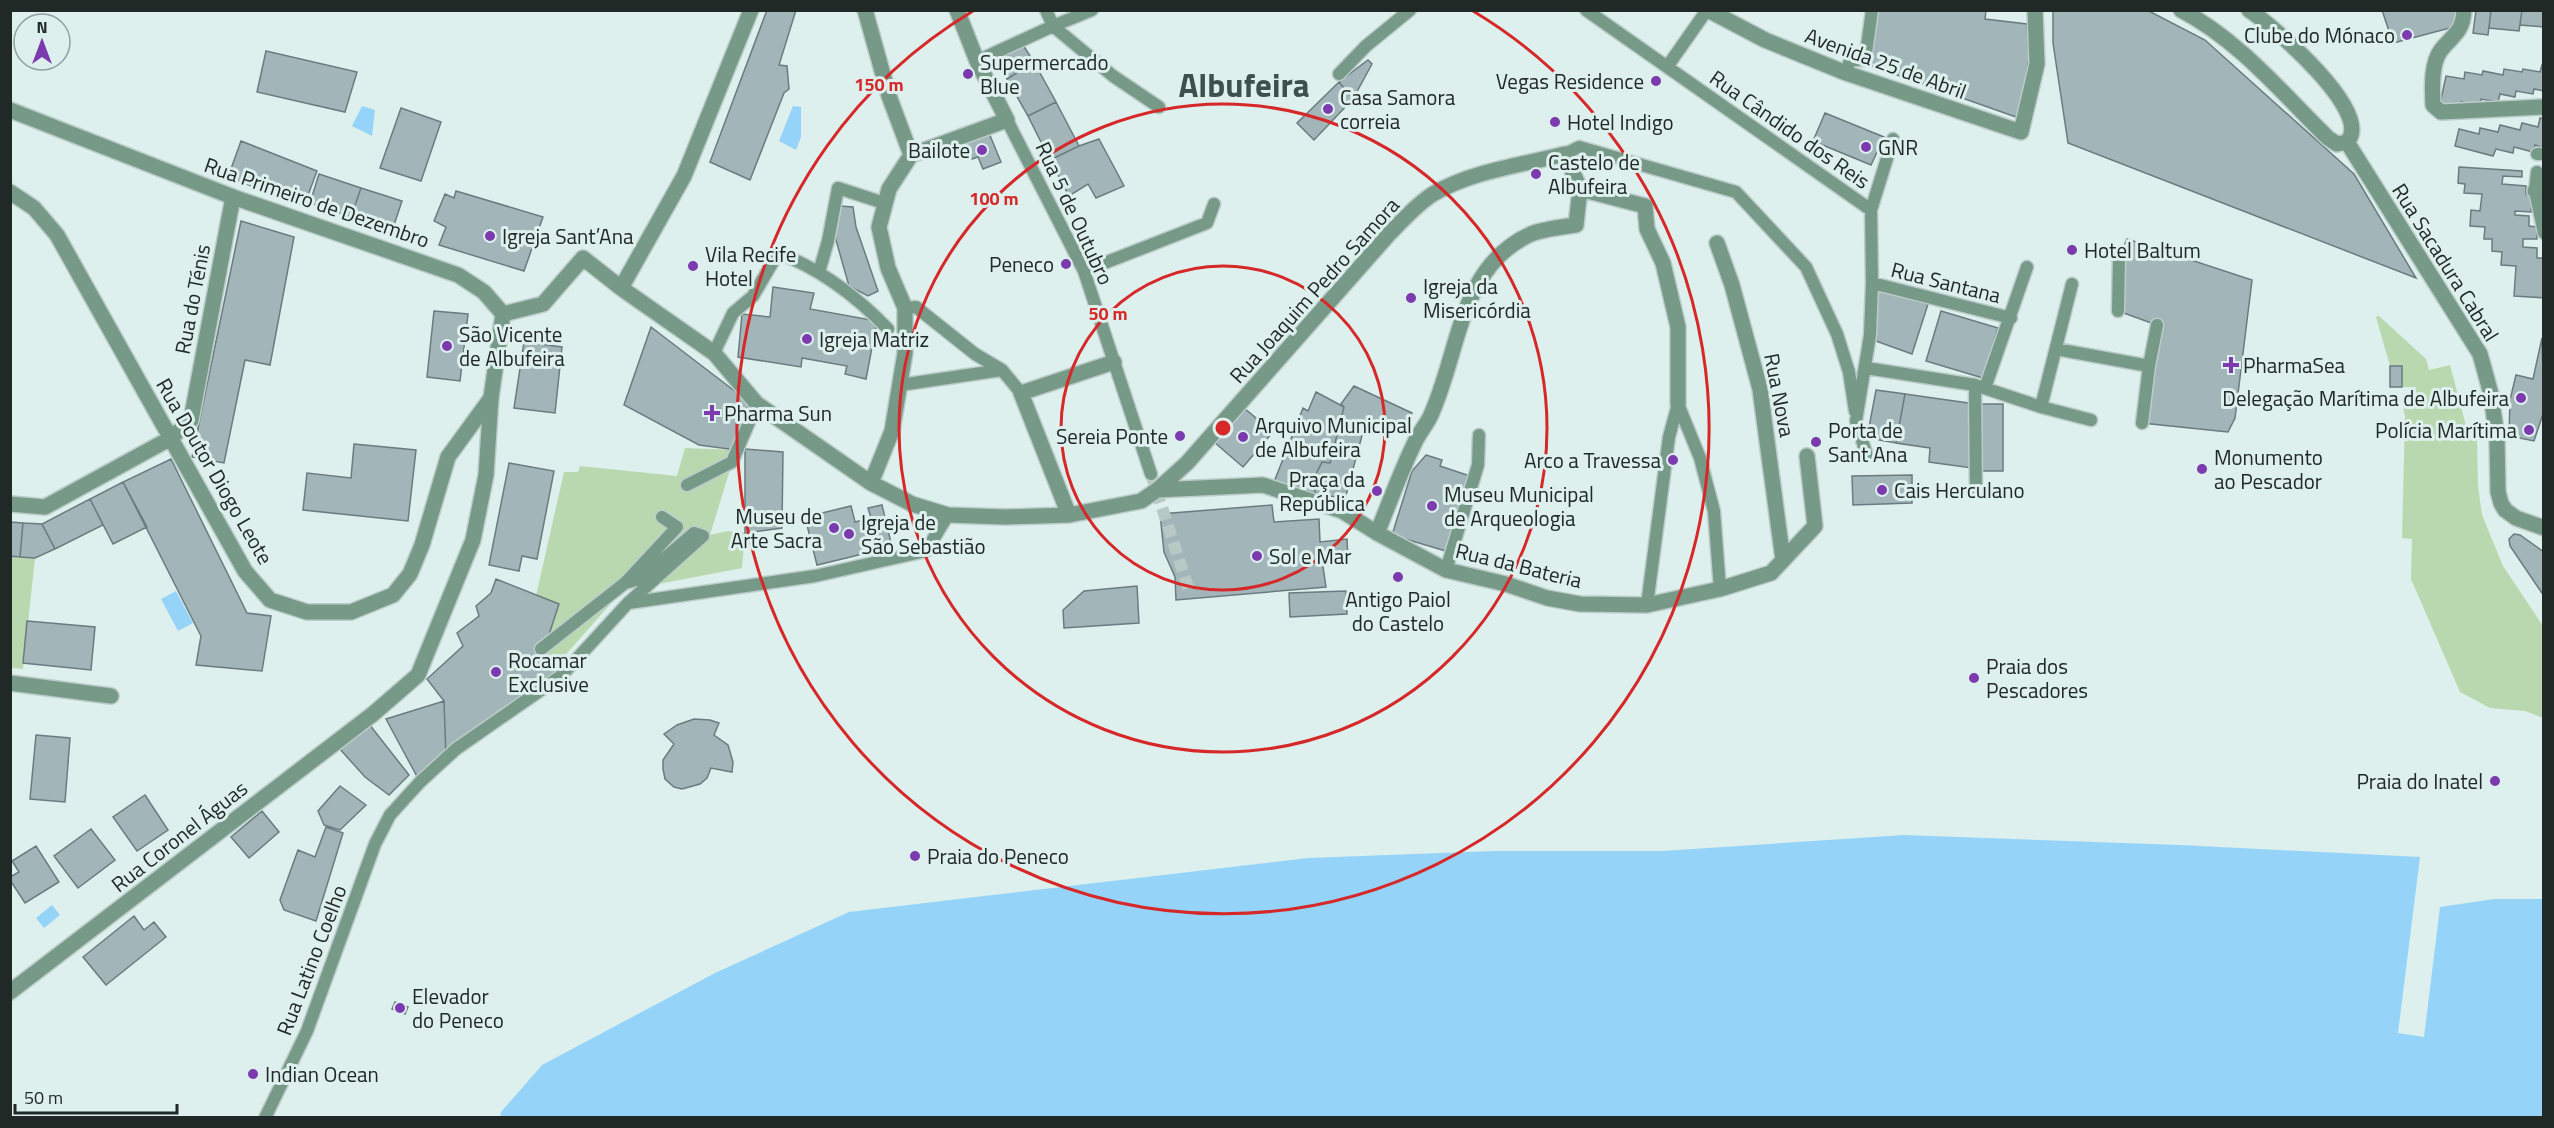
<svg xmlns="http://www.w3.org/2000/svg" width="2554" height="1128" font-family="'Titillium Web',sans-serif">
	<rect width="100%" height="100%" fill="#ddf0ed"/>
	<!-- green -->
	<path fill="#bad8af" d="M 2379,316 L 2426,359 L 2429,370 L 2450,365 L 2469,437 L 2477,436 L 2478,486 L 2482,515 L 2503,566 L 2543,626 L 2543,718 L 2525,711 L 2490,708 L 2460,692 L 2411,579 L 2412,539 L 2402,538 L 2405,416 L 2402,401 L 2415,401 L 2416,387 L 2402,387 L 2402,367 L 2390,366 L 2376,317 Z
		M 685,448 L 736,450 L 710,535 L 728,531 L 745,533 L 742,568 L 622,591 L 554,668 L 544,650 L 536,596 L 564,472 L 578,472 L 580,466 L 677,476 Z
		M 11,556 L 35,558 L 23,669 L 11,668 Z"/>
	<!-- water -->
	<path fill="#95d4f8" d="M 362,106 L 375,110 L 372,136 L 352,126 Z
		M 793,106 L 801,107 L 801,137 L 796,150 L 779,141 Z
		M 176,591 L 193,623 L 178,631 L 161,599 Z
		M 1904,835 L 2180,845 L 2420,857 L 2398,1033 L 2424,1037 L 2440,907 L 2494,899 L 2543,899 L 2543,1117 L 500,1117 L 501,1112 L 542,1065 L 715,973 L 849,912 L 1308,858 L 1494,851 L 1662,851 Z
		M 52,905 L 60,915 L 44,928 L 36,918 Z"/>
	<!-- building -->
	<path fill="#a2b5b8" stroke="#6a7c7f" stroke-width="1.5" d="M 767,10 L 796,10 L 779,65 L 787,66 L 789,89 L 784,93 L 750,180 L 710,162 Z
		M 1874,10 L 1986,10 L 1985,19 L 2027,24 L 2029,59 L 2023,95 L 2016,117 L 1866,64 Z
		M 2053,10 L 2147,10 L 2205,40 L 2354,174 L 2416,278 L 2068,143 L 2053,43 Z
		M 2382,10 L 2460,10 L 2454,27 L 2393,43 Z
		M 2476,10 L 2491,10 L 2488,35 L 2473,33 Z
		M 2491,10 L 2522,10 L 2519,31 L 2489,28 Z
		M 2522,10 L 2544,10 L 2544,27 L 2520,25 Z
		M 1023,45 L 1034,62 L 1007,79 L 996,61 Z
		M 266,51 L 357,72 L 345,112 L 257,92 Z
		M 1368,60 L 1372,64 L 1353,99 L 1339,82 Z
		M 1034,62 L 1056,102 L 1028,116 L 1007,79 Z
		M 2542,65 L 2544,66 L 2544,91 L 2534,89 L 2533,94 L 2516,91 L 2515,97 L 2500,94 L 2498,102 L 2481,99 L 2480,106 L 2461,102 L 2460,108 L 2440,104 L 2446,76 L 2464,79 L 2465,72 L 2482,75 L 2483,71 L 2503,75 L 2504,69 L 2522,72 L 2523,69 L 2540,72 Z
		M 1339,82 L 1353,99 L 1314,140 L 1297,123 Z
		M 1056,102 L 1079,146 L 1050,160 L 1028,116 Z
		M 401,108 L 441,122 L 421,181 L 380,168 Z
		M 1825,113 L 1884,137 L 1871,165 L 1813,141 Z
		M 2540,118 L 2544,119 L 2544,148 L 2535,145 L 2533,152 L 2514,147 L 2513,153 L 2496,149 L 2493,156 L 2455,146 L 2459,129 L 2479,134 L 2480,128 L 2498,132 L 2500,125 L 2520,130 L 2522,123 L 2538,127 Z
		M 989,133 L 1001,162 L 983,169 L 978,157 L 972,159 L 965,142 Z
		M 1099,139 L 1124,186 L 1096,198 L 1088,184 L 1069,196 L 1050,160 L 1079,146 Z
		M 241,141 L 317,171 L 304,206 L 228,177 Z
		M 2459,167 L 2522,171 L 2522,177 L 2503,176 L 2502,184 L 2526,186 L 2526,194 L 2533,194 L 2531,212 L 2515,211 L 2515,215 L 2529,216 L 2529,226 L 2537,227 L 2537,239 L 2523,239 L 2523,247 L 2537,248 L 2537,258 L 2544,258 L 2544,298 L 2514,296 L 2516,266 L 2501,265 L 2502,252 L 2492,251 L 2492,239 L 2484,239 L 2485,227 L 2470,226 L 2471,210 L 2480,211 L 2482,194 L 2464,193 L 2465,184 L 2458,183 Z
		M 319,174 L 361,188 L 351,217 L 310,203 Z
		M 361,188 L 402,201 L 392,231 L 351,217 Z
		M 456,191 L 543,217 L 524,271 L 439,245 L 446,227 L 434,221 L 445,194 L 454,198 Z
		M 840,206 L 853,207 L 856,227 L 878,291 L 868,296 L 849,286 L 834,233 Z
		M 241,221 L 294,237 L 270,365 L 245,360 L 224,463 L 192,457 Z
		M 2127,239 L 2252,280 L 2235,418 L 2228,432 L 2142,423 L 2157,325 L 2118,311 L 2119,257 Z
		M 773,287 L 814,293 L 810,309 L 877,321 L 866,379 L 845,374 L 847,366 L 802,358 L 801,367 L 738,357 L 742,314 L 770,317 Z
		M 1878,291 L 1928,304 L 1912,354 L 1873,340 Z
		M 434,311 L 468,314 L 460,381 L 427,377 Z
		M 1941,311 L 1998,328 L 1983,378 L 1926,361 Z
		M 651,327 L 749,402 L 736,450 L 699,445 L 624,405 Z
		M 2542,338 L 2544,411 L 2534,441 L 2509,436 L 2510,400 L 2516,375 L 2533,379 Z
		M 524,342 L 562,347 L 555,413 L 514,408 Z
		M 2390,366 L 2402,366 L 2402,387 L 2390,387 Z
		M 1354,386 L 1412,413 L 1405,433 L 1367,417 L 1345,499 L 1315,493 L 1314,478 L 1322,462 L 1330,463 L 1344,407 L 1341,404 Z
		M 1876,390 L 1905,394 L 1896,443 L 1867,438 Z
		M 1316,392 L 1344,407 L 1330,463 L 1322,462 L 1314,478 L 1315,493 L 1274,482 L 1303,408 L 1308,411 Z
		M 1905,394 L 1975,404 L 1972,468 L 1929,462 L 1930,448 L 1896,443 Z
		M 1980,404 L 2003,404 L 2003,471 L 1979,471 Z
		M 1244,408 L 1273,432 L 1243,467 L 1214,442 Z
		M 354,444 L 416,450 L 408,521 L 303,510 L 307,473 L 351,478 Z
		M 745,449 L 783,452 L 782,528 L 745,533 Z
		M 1426,455 L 1442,460 L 1440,466 L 1473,477 L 1449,552 L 1392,535 L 1412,471 Z
		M 171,459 L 247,613 L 271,616 L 262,671 L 196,665 L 201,636 L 123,482 Z
		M 509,463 L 554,471 L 537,559 L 522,556 L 519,571 L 489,565 Z
		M 1912,475 L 1912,503 L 1853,505 L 1852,476 Z
		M 123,482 L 147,527 L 113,544 L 90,499 Z
		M 90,499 L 103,525 L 55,549 L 42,524 Z
		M 882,505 L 892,547 L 817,565 L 805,517 L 851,506 L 855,522 L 871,518 L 868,508 Z
		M 1272,505 L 1274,522 L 1319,519 L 1320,542 L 1347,539 L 1348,559 L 1322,560 L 1326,587 L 1176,600 L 1175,577 L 1164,552 L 1160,514 Z
		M 10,522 L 23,523 L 20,557 L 10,556 Z
		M 23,523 L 42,524 L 55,549 L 35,558 L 20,557 Z
		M 2514,534 L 2520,535 L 2544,552 L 2544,596 L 2510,546 L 2509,539 Z
		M 496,579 L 559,604 L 544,650 L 561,676 L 446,758 L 444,701 L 427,679 L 463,646 L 457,633 L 479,616 L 476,606 L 491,593 Z
		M 1137,586 L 1139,623 L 1064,628 L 1063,610 L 1084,591 Z
		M 1346,591 L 1347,614 L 1290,617 L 1289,593 Z
		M 27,621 L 95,627 L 91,670 L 23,663 Z
		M 444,701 L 446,758 L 420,782 L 386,719 Z
		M 694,719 L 710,720 L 719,723 L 714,735 L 728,745 L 733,762 L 732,772 L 711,768 L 707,778 L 700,784 L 682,789 L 674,787 L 665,779 L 663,769 L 663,760 L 674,744 L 664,734 L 677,725 Z
		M 369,724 L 409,775 L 389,795 L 365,777 L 339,748 Z
		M 36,735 L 70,738 L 65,802 L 30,799 Z
		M 340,786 L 366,805 L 340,830 L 324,825 L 318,811 Z
		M 145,795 L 168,830 L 137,851 L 113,817 Z
		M 262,811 L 279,832 L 249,858 L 231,837 Z
		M 326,827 L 343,833 L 316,921 L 284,910 L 280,900 L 298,850 L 315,857 Z
		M 91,829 L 115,860 L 78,888 L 54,856 Z
		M 36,846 L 59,882 L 25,903 L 10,880 L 10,877 L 19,872 L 12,861 Z
		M 134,916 L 144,930 L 154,922 L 166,937 L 106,985 L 83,957 Z
		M 395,1002 L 408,1007 L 405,1014 L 392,1009 Z"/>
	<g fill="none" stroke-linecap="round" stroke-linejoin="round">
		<!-- pedestrian-tunnel -->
		<path stroke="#b7c8c5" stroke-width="12" stroke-dasharray="12 6" stroke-linecap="butt" d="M 1151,474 L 1190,593"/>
		<defs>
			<path id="pedestrian" d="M 1046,10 L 1053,26 L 1113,76 L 1159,107
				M 1586,10 L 1871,210 L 1872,283 L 1870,335 L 1856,421 L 1867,456
				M 977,61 L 1053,26 L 1092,10
				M 1667,67 L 1707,10
				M 1846,73 L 1850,60 L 1865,60 L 1872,10
				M 1339,74 L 1366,46 L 1410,10
				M 1007,120 L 1084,271 L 1151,474
				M 1565,154 L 1579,147 L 1736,192 L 1806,267 L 1837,334 L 1849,372 L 1855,411
				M 2537,154 L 2544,154
				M 2537,172 L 2535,191 L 2544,233
				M 1871,210 L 1893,139
				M 1084,271 L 1207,223 L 1214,204
				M 819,272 L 828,241 L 838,188 L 884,203
				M 1872,283 L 2011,318
				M 905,308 L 916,307 L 975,354 L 1002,370 L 1021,393
				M 2118,311 L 2119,257
				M 2056,349 L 2149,366
				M 714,353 L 733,313 L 753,296 L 778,253 C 821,269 856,296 888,329
				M 1866,368 L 1975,385 L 2041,407 L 2091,420
				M 900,385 L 1002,370
				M 1975,385 L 1976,492
				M 1985,388 L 2027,267
				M 1678,404 L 1700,458 L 1714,511 L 1720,589
				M 2041,407 L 2072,284
				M 2142,423 L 2149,366 L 2157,325
				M 687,485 L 732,462 L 757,404
				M 1446,570 L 1478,465 L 1479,435
				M 628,603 L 703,536 L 694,533 L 640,579 L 625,583 L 677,527 L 662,517
				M 1647,605 L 1669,437 L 1678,404
				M 541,649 L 625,583
				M 265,1118 L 307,1031 L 375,844 L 390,815 L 420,782 L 456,749 L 561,676 L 628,603 L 815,576 L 926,551 L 948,515"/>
			<path id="minor" d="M 865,10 L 889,96 L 911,155
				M 1708,10 L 1765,40 L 1846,73 L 2021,132 L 2037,64 L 2035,10
				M 2181,10 C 2239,40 2283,94 2328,138 L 2337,144 L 2347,142
				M 2249,10 C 2273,26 2375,113 2347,142
				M 2464,10 C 2463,32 2453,35 2441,50 C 2431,63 2432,89 2433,105 L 2441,112 L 2544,107
				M 2347,142 L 2480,354 L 2491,394 L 2497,438 L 2498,492 L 2501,503 L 2505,510 L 2516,518 L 2544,528
				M 1580,189 L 1645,206 L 1647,229 L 1663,263 L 1678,327 L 1678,404
				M 2535,191 L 2544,191
				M 10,192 L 34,208 L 57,235 L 245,571 L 270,600 L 307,612 L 351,612 L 393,595 L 410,574 L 422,545 L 448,457 L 491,398
				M 1717,243 L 1732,285 L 1760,389 L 1783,560
				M 621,288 L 684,176 L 751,10
				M 503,314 L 543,304 L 583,258 L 621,288 L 714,353 L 757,404 L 871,483 L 912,504 L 948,515 L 1005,517 L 1069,515 L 1141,501 L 1157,490 L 1187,463 L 1389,234 C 1403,220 1417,204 1433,194 C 1472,171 1522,165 1565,154 L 1580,189 L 1576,225 C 1562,227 1544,229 1531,234 C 1458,267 1460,353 1430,417 C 1426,425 1420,432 1416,440 C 1401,470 1390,502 1377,533
				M 871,483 L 892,431 L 905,353 L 905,308 L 888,268 L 879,227 L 889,189 L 911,155 L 1007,120 L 977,61 L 957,10
				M 1157,490 L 1263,485 L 1342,511 L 1377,533 L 1446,570 L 1506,584 L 1547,598 L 1580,604 L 1647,605 L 1720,589 L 1771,573 L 1815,526 L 1807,456
				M 10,504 L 45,507 L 171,438 L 191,420 L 233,197
				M 1069,515 L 1021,393 L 1114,362
				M 10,683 L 111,696"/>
			<path id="tertiary" d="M 10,110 L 233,197 L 458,275 L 484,292 L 503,314 L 491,398 L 486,475 L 473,540 L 418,675 L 373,714 L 10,992"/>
		</defs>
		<!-- pedestrian casing -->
		<use href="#pedestrian" stroke="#bbccc9" stroke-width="15"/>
		<!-- minor casing -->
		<use href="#minor" stroke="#bbccc9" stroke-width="18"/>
		<!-- tertiary casing -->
		<use href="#tertiary" stroke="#bbccc9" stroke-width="18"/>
		<!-- pedestrian -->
		<use href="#pedestrian" stroke="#779987" stroke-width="12"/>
		<!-- minor -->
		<use href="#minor" stroke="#779987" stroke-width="15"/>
		<!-- tertiary -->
		<use href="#tertiary" stroke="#779987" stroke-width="15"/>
	</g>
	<!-- distance rings -->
	<g fill="none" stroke="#d62828" stroke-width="3">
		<circle cx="1223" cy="428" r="162"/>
		<circle cx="1223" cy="428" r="324"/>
		<path d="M1473 11A486 486 0 1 1 973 11"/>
	</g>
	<!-- markers -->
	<g fill="#7b3aae" stroke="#ddf0ed" stroke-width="2">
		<circle cx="2407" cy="35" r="6"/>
		<circle cx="968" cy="74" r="6"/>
		<circle cx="1656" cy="81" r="6"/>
		<circle cx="1328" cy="109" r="6"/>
		<circle cx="1555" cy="122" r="6"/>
		<circle cx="1866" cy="147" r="6"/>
		<circle cx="982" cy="150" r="6"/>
		<circle cx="1536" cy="174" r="6"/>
		<circle cx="490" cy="236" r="6"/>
		<circle cx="2072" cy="250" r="6"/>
		<circle cx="1066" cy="264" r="6"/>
		<circle cx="693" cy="266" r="6"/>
		<circle cx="1411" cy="298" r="6"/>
		<circle cx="807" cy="339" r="6"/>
		<circle cx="447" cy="346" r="6"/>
		<path d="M2228 356h6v6h6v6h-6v6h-6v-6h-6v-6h6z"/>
		<circle cx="2521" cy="398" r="6"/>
		<path d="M709 404h6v6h6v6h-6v6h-6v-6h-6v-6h6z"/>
		<circle cx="2529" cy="430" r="6"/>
		<circle cx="1180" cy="436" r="6"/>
		<circle cx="1243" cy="437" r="6"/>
		<circle cx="1816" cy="442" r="6"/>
		<circle cx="1673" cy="460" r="6"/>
		<circle cx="2202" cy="469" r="6"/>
		<circle cx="1882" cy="490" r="6"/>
		<circle cx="1377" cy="491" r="6"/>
		<circle cx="1432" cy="506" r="6"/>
		<circle cx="834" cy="528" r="6"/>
		<circle cx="849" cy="534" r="6"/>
		<circle cx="1257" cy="556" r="6"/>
		<circle cx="1398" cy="577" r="6"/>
		<circle cx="496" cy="672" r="6"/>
		<circle cx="1974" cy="678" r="6"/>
		<circle cx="2495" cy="781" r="6"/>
		<circle cx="915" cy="856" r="6"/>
		<circle cx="400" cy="1008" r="6"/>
		<circle cx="253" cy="1074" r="6"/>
	</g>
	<g text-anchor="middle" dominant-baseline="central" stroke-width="6" stroke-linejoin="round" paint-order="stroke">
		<!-- poi labels -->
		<g font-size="21" fill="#212927" stroke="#ddf0ed" text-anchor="start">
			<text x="2395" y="35" text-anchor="end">Clube do Mónaco</text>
			<text x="980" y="62">Supermercado<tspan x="980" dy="24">Blue</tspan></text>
			<text x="1644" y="81" text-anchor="end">Vegas Residence</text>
			<text x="1340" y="97">Casa Samora<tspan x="1340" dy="24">correia</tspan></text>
			<text x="1567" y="122">Hotel Indigo</text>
			<text x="1878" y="147">GNR</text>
			<text x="970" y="150" text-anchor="end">Bailote</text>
			<text x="1548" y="162">Castelo de<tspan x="1548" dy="24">Albufeira</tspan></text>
			<text x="502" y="236">Igreja Sant’Ana</text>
			<text x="2084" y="250">Hotel Baltum</text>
			<text x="705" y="254">Vila Recife<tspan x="705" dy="24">Hotel</tspan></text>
			<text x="1054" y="264" text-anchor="end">Peneco</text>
			<text x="1423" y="286">Igreja da<tspan x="1423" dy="24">Misericórdia</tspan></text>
			<text x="459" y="334">São Vicente<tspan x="459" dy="24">de Albufeira</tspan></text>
			<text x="819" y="339">Igreja Matriz</text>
			<text x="2243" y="365">PharmaSea</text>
			<text x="2509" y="398" text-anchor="end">Delegação Marítima de Albufeira</text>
			<text x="724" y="413">Pharma Sun</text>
			<text x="1255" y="425">Arquivo Municipal<tspan x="1255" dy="24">de Albufeira</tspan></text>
			<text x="1828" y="430">Porta de<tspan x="1828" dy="24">Sant Ana</tspan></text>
			<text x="2517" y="430" text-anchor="end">Polícia Marítima</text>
			<text x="1168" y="436" text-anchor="end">Sereia Ponte</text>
			<text x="2214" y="457">Monumento<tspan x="2214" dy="24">ao Pescador</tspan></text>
			<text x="1661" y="460" text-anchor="end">Arco a Travessa</text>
			<text x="1365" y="479" text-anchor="end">Praça da<tspan x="1365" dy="24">República</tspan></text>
			<text x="1894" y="490">Cais Herculano</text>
			<text x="1444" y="494">Museu Municipal<tspan x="1444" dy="24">de Arqueologia</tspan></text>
			<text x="822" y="516" text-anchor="end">Museu de<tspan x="822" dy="24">Arte Sacra</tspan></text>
			<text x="861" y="522">Igreja de<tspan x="861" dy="24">São Sebastião</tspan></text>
			<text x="1269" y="556">Sol e Mar</text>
			<text x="1398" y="599" text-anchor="middle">Antigo Paiol<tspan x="1398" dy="24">do Castelo</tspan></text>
			<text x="508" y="660">Rocamar<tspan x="508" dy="24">Exclusive</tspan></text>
			<text x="1986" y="666">Praia dos<tspan x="1986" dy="24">Pescadores</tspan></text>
			<text x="2483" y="781" text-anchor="end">Praia do Inatel</text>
			<text x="927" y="856">Praia do Peneco</text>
			<text x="412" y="996">Elevador<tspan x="412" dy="24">do Peneco</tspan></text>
			<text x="265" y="1074">Indian Ocean</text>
		</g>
		<!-- street labels -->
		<g font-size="21" fill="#212927" stroke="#ddf0ed">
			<text transform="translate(1886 63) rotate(20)">Avenida 25 de Abril</text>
			<text transform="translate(1790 129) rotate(35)">Rua Cândido dos Reis</text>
			<text transform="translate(317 202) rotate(19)">Rua Primeiro de Dezembro</text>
			<text transform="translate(1075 213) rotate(65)">Rua 5 de Outubro</text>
			<text transform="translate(2446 262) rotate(58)">Rua Sacadura Cabral</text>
			<text transform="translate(1946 282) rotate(14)">Rua Santana</text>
			<text transform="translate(1314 290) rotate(-48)">Rua Joaquim Pedro Samora</text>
			<text transform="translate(192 299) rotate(-79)">Rua do Ténis</text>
			<text transform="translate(1780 395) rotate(79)">Rua Nova</text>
			<text transform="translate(215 471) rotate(60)">Rua Doutor Diogo Leote</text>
			<text transform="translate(1519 565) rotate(14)">Rua da Bateria</text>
			<text transform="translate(179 836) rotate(-38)">Rua Coronel Águas</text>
			<text transform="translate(311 960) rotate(-69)">Rua Latino Coelho</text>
		</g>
		<!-- town labels -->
		<g font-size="33" font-weight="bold" fill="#3e4f4d" stroke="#ddf0ed">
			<text x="1244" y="85">Albufeira</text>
		</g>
	</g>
	<circle cx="1223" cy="428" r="9" fill="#d62828" stroke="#ddf0ed" stroke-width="3"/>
	<g font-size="18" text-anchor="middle" font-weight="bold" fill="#d62828" stroke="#ddf0ed" stroke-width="6" stroke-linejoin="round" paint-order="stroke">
		<text x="879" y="91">150 m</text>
		<text x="994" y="205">100 m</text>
		<text x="1108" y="320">50 m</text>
	</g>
	<!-- border -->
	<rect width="2554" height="1128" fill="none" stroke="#212927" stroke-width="24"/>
	<!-- north arrow -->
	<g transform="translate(42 42)"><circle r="28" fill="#ddf0ed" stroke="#92a09e" stroke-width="1.5"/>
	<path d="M0-4.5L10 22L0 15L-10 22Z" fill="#7b3aae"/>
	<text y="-9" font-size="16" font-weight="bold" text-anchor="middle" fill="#212927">N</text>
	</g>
	<!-- scale -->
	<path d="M15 1104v9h162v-9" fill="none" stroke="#212927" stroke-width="3"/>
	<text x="24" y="1104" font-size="18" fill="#212927" stroke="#ddf0ed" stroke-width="4.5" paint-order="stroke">50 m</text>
</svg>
